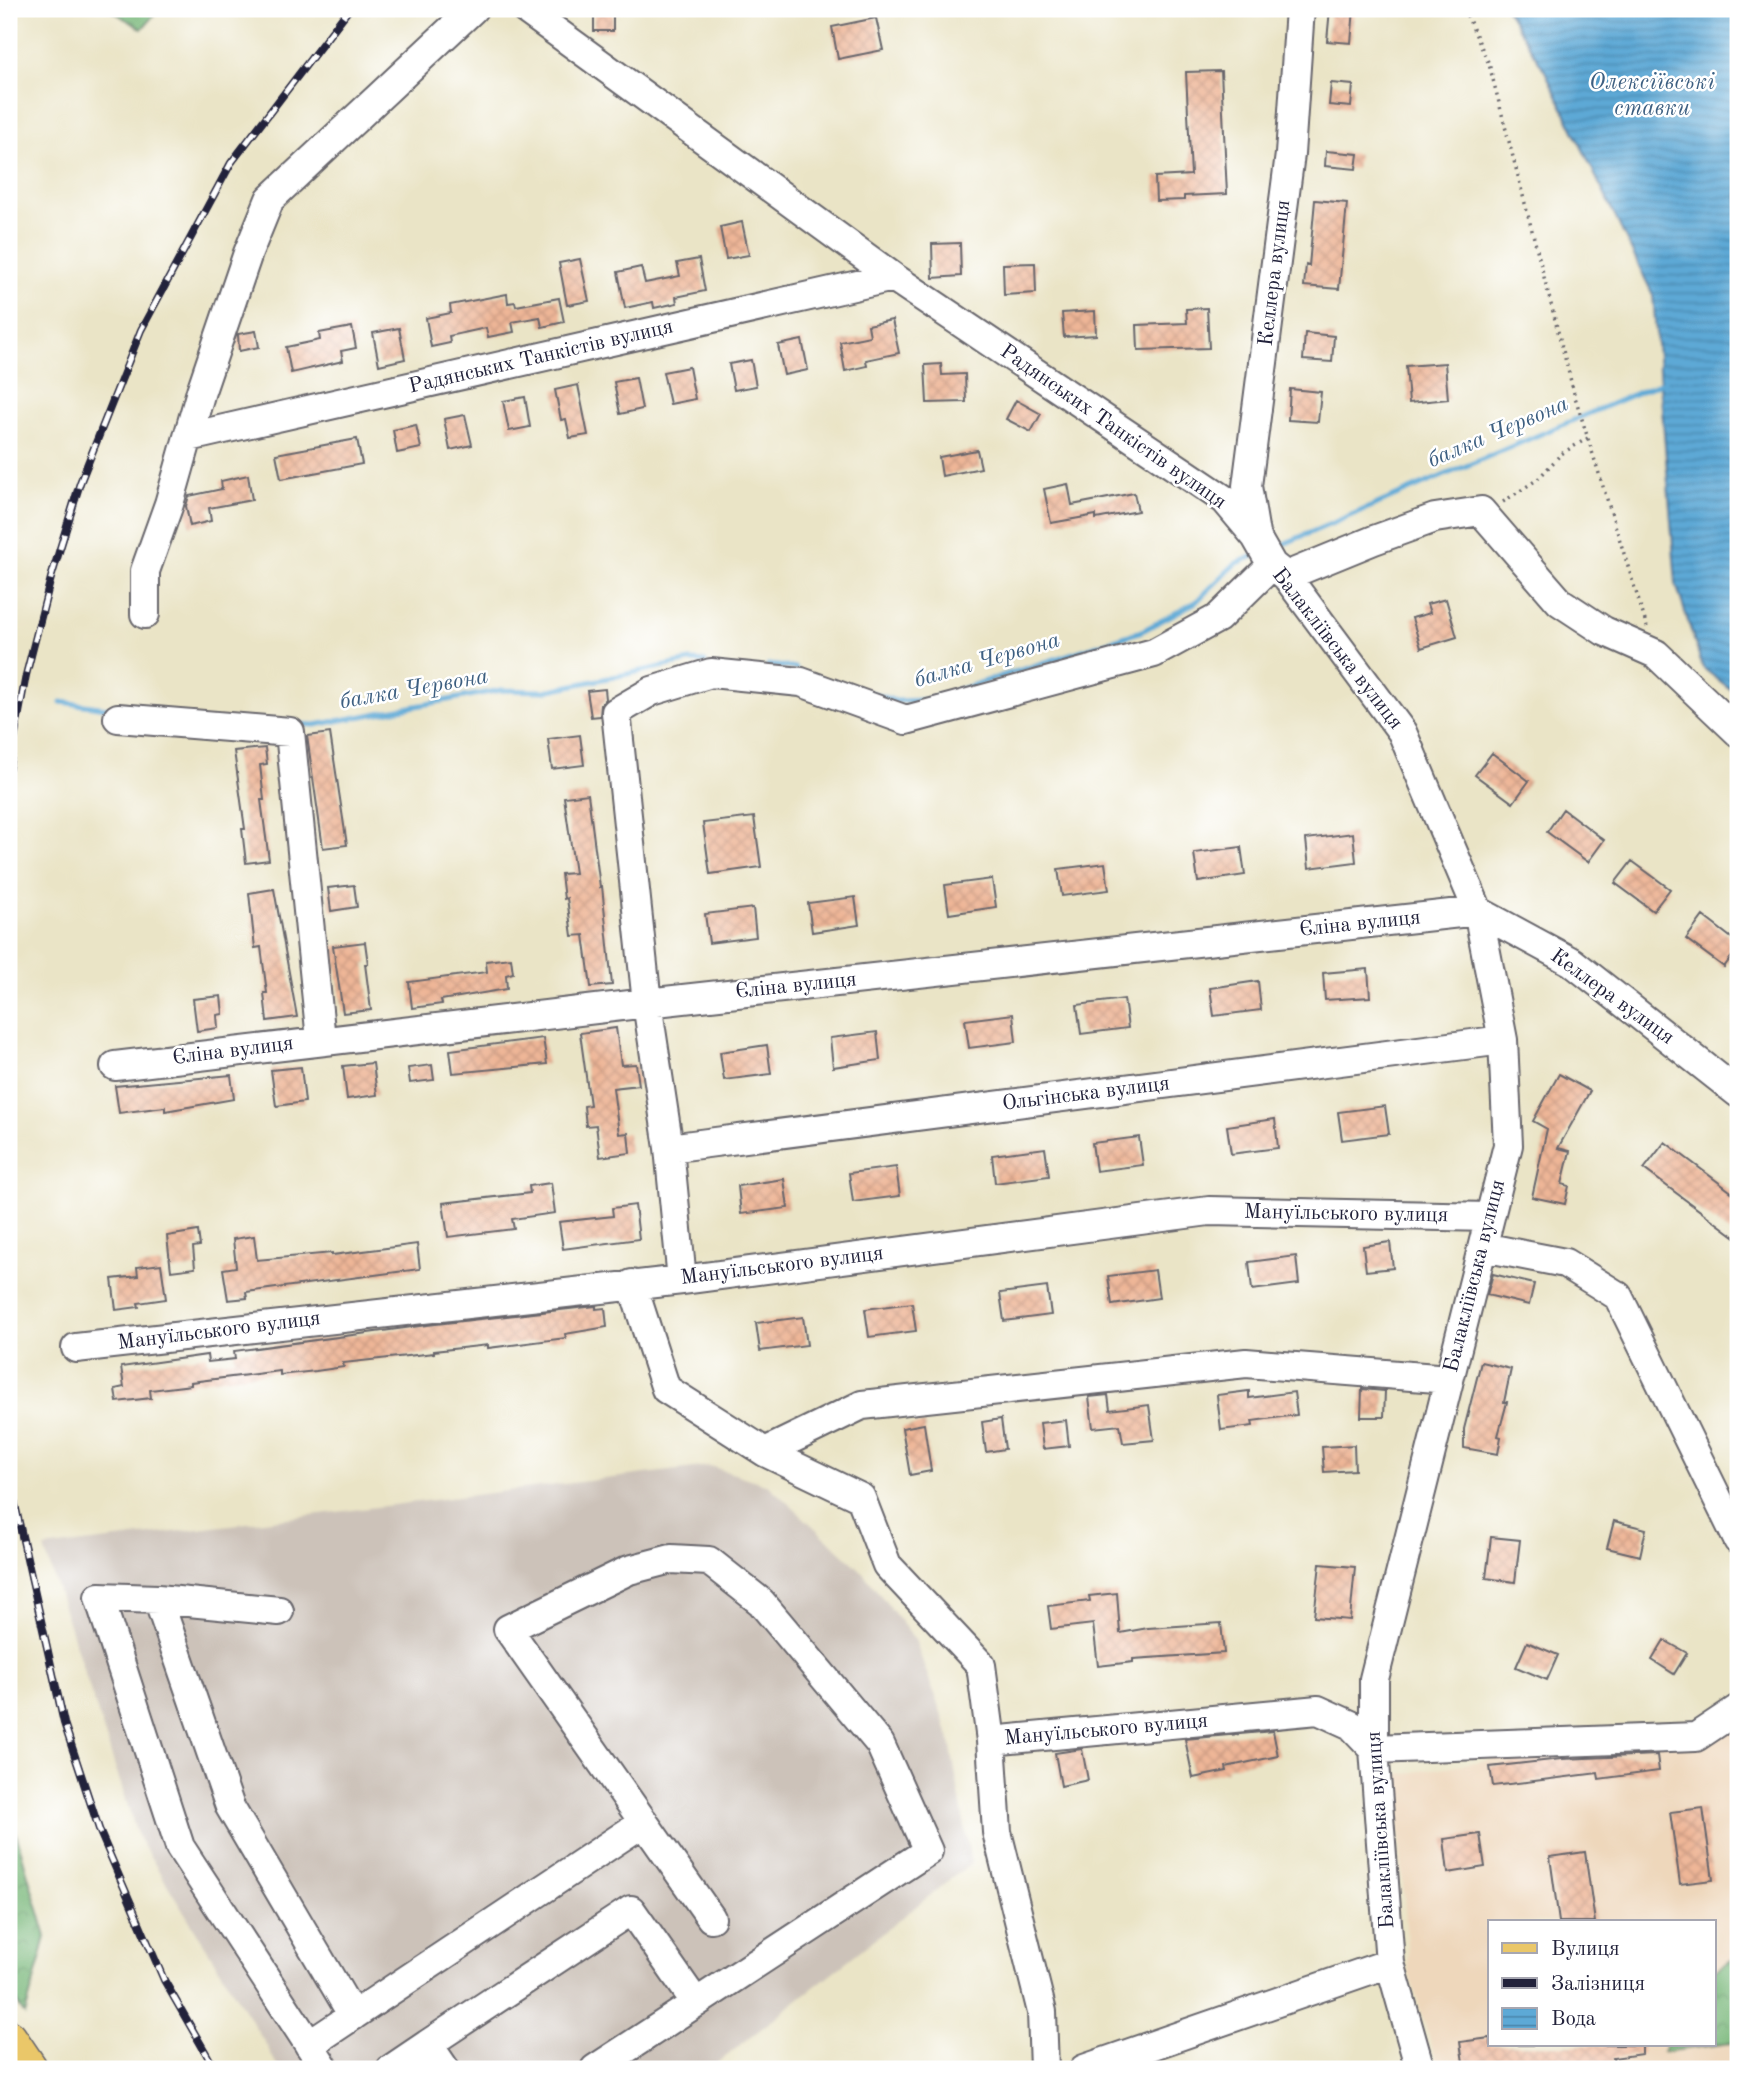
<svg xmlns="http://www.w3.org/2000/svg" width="1747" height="2078" font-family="'Old Standard TT',serif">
	<defs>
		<pattern id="forest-crowns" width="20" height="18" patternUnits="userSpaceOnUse" patternTransform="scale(1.75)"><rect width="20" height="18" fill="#76b677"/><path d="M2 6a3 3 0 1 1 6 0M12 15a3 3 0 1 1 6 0" fill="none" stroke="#609463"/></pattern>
		<pattern id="water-rules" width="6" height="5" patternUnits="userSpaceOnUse" patternTransform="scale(1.75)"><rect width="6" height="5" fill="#5da9d6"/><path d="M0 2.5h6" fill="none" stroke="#4c89af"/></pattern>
		<pattern id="building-cross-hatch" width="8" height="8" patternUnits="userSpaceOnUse" patternTransform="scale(1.75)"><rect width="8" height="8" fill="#eeb697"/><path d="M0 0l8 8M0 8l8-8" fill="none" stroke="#cc9c83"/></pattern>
	</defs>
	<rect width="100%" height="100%" fill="#fff"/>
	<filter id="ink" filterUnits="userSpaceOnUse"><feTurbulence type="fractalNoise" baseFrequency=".0143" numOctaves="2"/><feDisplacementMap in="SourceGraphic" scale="14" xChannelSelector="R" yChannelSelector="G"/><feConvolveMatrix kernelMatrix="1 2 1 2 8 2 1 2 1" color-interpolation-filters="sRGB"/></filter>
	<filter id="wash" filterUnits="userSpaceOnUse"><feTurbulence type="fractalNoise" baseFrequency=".00686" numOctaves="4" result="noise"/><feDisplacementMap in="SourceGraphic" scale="28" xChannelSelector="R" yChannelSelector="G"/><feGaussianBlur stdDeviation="1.57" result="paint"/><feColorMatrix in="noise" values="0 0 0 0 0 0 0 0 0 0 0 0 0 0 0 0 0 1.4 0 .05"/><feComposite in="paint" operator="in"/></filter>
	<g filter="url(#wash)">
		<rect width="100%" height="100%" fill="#eae4c6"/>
		<!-- built -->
		<path fill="#eed7bb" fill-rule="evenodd" d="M 1738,1720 L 1738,2069 L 1439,2069 L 1409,1972 L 1396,1775 ZM 1490,1922 L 1714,1922 L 1714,2045 L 1490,2045 Z"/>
		<!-- industrial -->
		<path fill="#ccc2b9" d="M 710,1466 L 768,1485 L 861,1570 L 915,1640 L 949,1736 L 971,1863 L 710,2069 L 279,2069 L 265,2043 L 138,1837 L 44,1548 Z"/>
		<!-- forest -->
		<path fill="url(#forest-crowns)" stroke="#4c6c59" stroke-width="2" d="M 109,9 L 159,9 L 142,29 Z
			M 9,1809 L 46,1937 L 25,2015 L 9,1990 Z
			M 1738,1956 L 1738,2042 L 1663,2052 L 1666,2045 L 1714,2045 L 1714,1971 Z"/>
		<!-- water -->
		<path fill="url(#water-rules)" stroke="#406688" stroke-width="2" d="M 1506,9 L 1738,9 L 1738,695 L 1703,668 L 1676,584 L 1653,295 L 1545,71 Z"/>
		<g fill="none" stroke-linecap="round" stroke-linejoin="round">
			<!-- stream -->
			<path stroke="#5da9d6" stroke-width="5" d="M 1272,549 L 1665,381
				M 768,665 L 796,668
				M 872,693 L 896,701 L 927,700 L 1142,631 L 1196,602 L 1235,564 L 1256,555
				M 61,702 L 114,709
				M 294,724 L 315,725 L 501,690 L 545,691 L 690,661 L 705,662"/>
		</g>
		<g id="blocks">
			<!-- building -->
			<path fill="url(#building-cross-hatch)" d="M 594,9 L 613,9 L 613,31 L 594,31 Z
				M 1330,9 L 1354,9 L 1351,43 L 1327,41 Z
				M 876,18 L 883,50 L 838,59 L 832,27 Z
				M 1221,71 L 1227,194 L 1184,196 L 1184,200 L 1156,201 L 1155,177 L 1191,175 L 1186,72 Z
				M 1331,83 L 1353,85 L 1351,107 L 1329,105 Z
				M 1326,151 L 1358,154 L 1356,169 L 1325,166 Z
				M 1315,200 L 1347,203 L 1339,289 L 1304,286 L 1306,265 L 1309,266 Z
				M 742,222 L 749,255 L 726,259 L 720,227 Z
				M 960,243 L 961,276 L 933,278 L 932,244 Z
				M 580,259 L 589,301 L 567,305 L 559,263 Z
				M 699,259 L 705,291 L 676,297 L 677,303 L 654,308 L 653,302 L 625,308 L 618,272 L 641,267 L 645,283 L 680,276 L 677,263 Z
				M 1035,263 L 1036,293 L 1004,295 L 1003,264 Z
				M 507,294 L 508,303 L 515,302 L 516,306 L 559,298 L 564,322 L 542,327 L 540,317 L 512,322 L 514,332 L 488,337 L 486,328 L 449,336 L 450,343 L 431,347 L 426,318 L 451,313 L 450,305 Z
				M 1207,308 L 1209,348 L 1138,350 L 1137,325 L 1187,323 L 1186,309 Z
				M 1095,311 L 1096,335 L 1064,337 L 1062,313 Z
				M 892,320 L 899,353 L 866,360 L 867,366 L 845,371 L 840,342 L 870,336 L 868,325 Z
				M 352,327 L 356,348 L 341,351 L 343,361 L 291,373 L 286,347 L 320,340 L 319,333 Z
				M 399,328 L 405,359 L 379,365 L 373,333 Z
				M 256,331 L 259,347 L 239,351 L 238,334 Z
				M 1305,333 L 1334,336 L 1332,362 L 1303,360 Z
				M 802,340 L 808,370 L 784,375 L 778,345 Z
				M 751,360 L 756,386 L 734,390 L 729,364 Z
				M 1445,363 L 1448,399 L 1409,403 L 1406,366 Z
				M 941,364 L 942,375 L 965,374 L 966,402 L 927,403 L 925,365 Z
				M 689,367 L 695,399 L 670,404 L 663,372 Z
				M 636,378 L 642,409 L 620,414 L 614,382 Z
				M 578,385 L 588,435 L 570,438 L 566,419 L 561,420 L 555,390 Z
				M 1290,389 L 1321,392 L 1318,422 L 1288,420 Z
				M 525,397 L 530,427 L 509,431 L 503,401 Z
				M 1016,400 L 1041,414 L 1031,432 L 1006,419 Z
				M 465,415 L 472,445 L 450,450 L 444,419 Z
				M 416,425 L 421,448 L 397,453 L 393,430 Z
				M 357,439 L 362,464 L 281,479 L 276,454 Z
				M 977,450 L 981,468 L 942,476 L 939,457 Z
				M 248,475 L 252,500 L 209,508 L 211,521 L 190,526 L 186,506 L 189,496 L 222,489 L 221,481 Z
				M 1068,484 L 1072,505 L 1134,493 L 1138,511 L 1096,519 L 1096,515 L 1051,523 L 1044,489 Z
				M 1446,599 L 1457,637 L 1421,648 L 1412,618 L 1430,613 L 1427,604 Z
				M 605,689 L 606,699 L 601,705 L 600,716 L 591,717 L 587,691 Z
				M 330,733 L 347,845 L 323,848 L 307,736 Z
				M 580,735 L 584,765 L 552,769 L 548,739 Z
				M 265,748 L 267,764 L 260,765 L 264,800 L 261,800 L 269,860 L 246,863 L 242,829 L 245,829 L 234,751 Z
				M 1492,753 L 1529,781 L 1513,803 L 1475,775 Z
				M 588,794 L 600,887 L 602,886 L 612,985 L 591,987 L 584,935 L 572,936 L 567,898 L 564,899 L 561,874 L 575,873 L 564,797 Z
				M 1563,809 L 1604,840 L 1588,862 L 1547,832 Z
				M 754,817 L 761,867 L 710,874 L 703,823 Z
				M 1353,833 L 1356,862 L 1309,868 L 1306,839 Z
				M 1241,847 L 1245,875 L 1198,882 L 1194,853 Z
				M 1632,861 L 1670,889 L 1653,911 L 1615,883 Z
				M 1105,863 L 1109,890 L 1062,896 L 1058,869 Z
				M 992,879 L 996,907 L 949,914 L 945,885 Z
				M 354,885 L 357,907 L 331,911 L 328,888 Z
				M 274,889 L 297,1017 L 267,1021 L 264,993 L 267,993 L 261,947 L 255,948 L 249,893 Z
				M 855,897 L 859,925 L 812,932 L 808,903 Z
				M 753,908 L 756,937 L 709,943 L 705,914 Z
				M 1703,916 L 1738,943 L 1738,948 L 1724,967 L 1686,939 Z
				M 365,942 L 368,964 L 365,964 L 371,1010 L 343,1013 L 333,946 Z
				M 511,958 L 513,973 L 506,975 L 507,989 L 441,1000 L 442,1004 L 412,1008 L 409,982 L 487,972 L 486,961 Z
				M 1368,969 L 1370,997 L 1325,1000 L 1323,973 Z
				M 1258,981 L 1261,1010 L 1214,1016 L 1210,988 Z
				M 221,996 L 223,1014 L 217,1015 L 218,1028 L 197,1031 L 193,999 Z
				M 1124,999 L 1128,1028 L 1081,1034 L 1077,1005 Z
				M 1013,1014 L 1016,1042 L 969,1048 L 965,1020 Z
				M 616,1028 L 621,1065 L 636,1064 L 639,1085 L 613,1088 L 619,1134 L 628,1133 L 630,1153 L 600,1157 L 596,1125 L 586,1126 L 584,1106 L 590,1105 L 580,1033 Z
				M 877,1032 L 880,1060 L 833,1067 L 830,1038 Z
				M 543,1038 L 547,1064 L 453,1073 L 450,1050 Z
				M 767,1045 L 771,1074 L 724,1080 L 720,1052 Z
				M 373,1063 L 377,1095 L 347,1099 L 343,1066 Z
				M 432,1065 L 434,1080 L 410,1083 L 408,1068 Z
				M 301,1067 L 305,1102 L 276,1106 L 271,1070 Z
				M 1559,1074 L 1590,1091 L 1558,1148 L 1570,1151 L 1562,1184 L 1569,1186 L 1565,1204 L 1532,1197 L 1547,1129 L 1533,1121 Z
				M 231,1075 L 234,1099 L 165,1111 L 165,1107 L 119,1113 L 115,1086 Z
				M 1385,1106 L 1389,1134 L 1342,1140 L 1338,1112 Z
				M 1275,1119 L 1278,1148 L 1231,1154 L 1227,1126 Z
				M 1139,1137 L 1143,1165 L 1096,1171 L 1092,1143 Z
				M 1665,1142 L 1738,1197 L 1738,1239 L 1644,1169 Z
				M 1045,1148 L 1049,1176 L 995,1183 L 992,1155 Z
				M 896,1167 L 900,1196 L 853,1202 L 849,1173 Z
				M 784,1179 L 788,1208 L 741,1214 L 738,1186 Z
				M 551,1183 L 555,1213 L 512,1219 L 514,1229 L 448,1237 L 443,1203 L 530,1193 L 529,1186 Z
				M 635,1205 L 639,1239 L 563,1249 L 559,1222 L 613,1216 L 612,1208 Z
				M 198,1231 L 200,1246 L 193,1247 L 195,1268 L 171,1271 L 167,1236 Z
				M 254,1236 L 257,1260 L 332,1253 L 332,1255 L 417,1244 L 420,1269 L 246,1292 L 247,1298 L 228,1300 L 223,1269 L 236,1267 L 233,1239 Z
				M 1390,1242 L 1393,1268 L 1366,1271 L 1363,1246 Z
				M 1296,1256 L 1299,1284 L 1252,1290 L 1249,1262 Z
				M 161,1264 L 166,1299 L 138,1303 L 139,1307 L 116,1310 L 112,1279 L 138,1276 L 137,1267 Z
				M 1155,1270 L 1159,1298 L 1112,1305 L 1108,1276 Z
				M 1493,1274 L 1534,1284 L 1529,1305 L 1487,1295 Z
				M 1047,1287 L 1051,1315 L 1004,1321 L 1000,1293 Z
				M 912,1303 L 916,1331 L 869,1337 L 865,1309 Z
				M 596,1306 L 596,1309 L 605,1308 L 607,1327 L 565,1334 L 566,1338 L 488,1348 L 488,1345 L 434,1351 L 434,1353 L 343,1363 L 344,1367 L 316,1371 L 280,1375 L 280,1371 L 191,1382 L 191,1385 L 150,1390 L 151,1398 L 117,1402 L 115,1389 L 124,1387 L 121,1367 L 207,1355 L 208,1362 L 235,1359 L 234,1351 L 427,1325 Z
				M 803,1317 L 807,1345 L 760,1351 L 756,1323 Z
				M 1481,1362 L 1511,1369 L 1504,1402 L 1507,1402 L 1498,1436 L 1501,1437 L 1498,1454 L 1464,1448 L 1464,1429 Z
				M 1362,1389 L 1385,1391 L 1384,1417 L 1361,1417 Z
				M 1249,1391 L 1249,1398 L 1294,1392 L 1297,1415 L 1252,1421 L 1253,1426 L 1221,1430 L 1217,1395 Z
				M 1108,1395 L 1110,1410 L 1149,1405 L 1154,1440 L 1123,1443 L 1120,1425 L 1093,1428 L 1089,1397 Z
				M 1001,1419 L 1005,1449 L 986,1452 L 982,1422 Z
				M 1066,1420 L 1069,1446 L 1043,1449 L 1040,1423 Z
				M 924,1424 L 931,1471 L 910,1475 L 902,1428 Z
				M 1354,1445 L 1355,1470 L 1324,1472 L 1322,1447 Z
				M 1614,1521 L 1646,1529 L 1640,1556 L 1607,1548 Z
				M 1491,1537 L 1520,1540 L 1515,1582 L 1486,1578 Z
				M 1320,1564 L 1355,1567 L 1350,1620 L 1314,1617 Z
				M 1117,1593 L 1120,1633 L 1148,1628 L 1221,1623 L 1224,1653 L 1133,1659 L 1133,1662 L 1098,1666 L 1093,1624 L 1051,1629 L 1048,1606 L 1090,1601 L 1089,1596 Z
				M 1664,1640 L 1687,1653 L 1674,1674 L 1652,1660 Z
				M 1527,1642 L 1558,1655 L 1547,1680 L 1516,1667 Z
				M 1273,1731 L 1278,1756 L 1226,1767 L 1227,1771 L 1193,1778 L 1185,1739 Z
				M 1082,1749 L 1088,1780 L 1061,1786 L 1055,1753 Z
				M 1657,1755 L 1659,1771 L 1599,1779 L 1598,1773 L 1493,1786 L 1490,1767 L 1561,1759 Z
				M 1703,1808 L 1713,1880 L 1680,1884 L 1670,1812 Z
				M 1480,1834 L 1485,1867 L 1448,1873 L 1444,1839 Z
				M 1585,1852 L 1595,1922 L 1559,1922 L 1550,1857 Z
				M 1490,2038 L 1490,2045 L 1642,2045 L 1642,2054 L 1613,2058 L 1615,2069 L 1578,2069 L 1577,2065 L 1547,2069 L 1464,2069 L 1460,2042 Z"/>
		</g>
	</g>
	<g filter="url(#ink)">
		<use href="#blocks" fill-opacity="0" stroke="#68666c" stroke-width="2"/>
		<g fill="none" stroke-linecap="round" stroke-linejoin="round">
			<defs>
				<path id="minor" d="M 525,9 L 893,277 L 1225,500 L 1256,537 L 1272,565 L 1286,576 L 1402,732 L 1478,911 L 1503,1040 L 1508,1145 L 1374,1679 L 1374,1749 L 1390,1963 L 1420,2069
					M 189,437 L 893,277
					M 1255,534 L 1247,486 L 1290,154 L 1300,9
					M 1286,576 L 1374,540 L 1435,518 L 1481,511 L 1560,602 L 1604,631 L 1656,654 L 1738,732
					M 145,614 L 145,571 L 169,504 L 201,391 L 248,253 L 270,199 L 473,9
					M 118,718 L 290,732 L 321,1040
					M 115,1066 L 647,1003 L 1478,911 L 1572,962 L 1738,1093
					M 669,1148 L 1503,1040
					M 1483,1247 L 1565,1263 L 1618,1296 L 1738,1540
					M 682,1280 L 669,1148 L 647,1003 L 616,712 L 652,691 L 711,673 L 801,682 L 906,720 L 1154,653 L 1218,618 L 1272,565
					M 632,1284 L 666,1389 L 765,1452 L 861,1498 L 887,1565 L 981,1665 L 991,1741 L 997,1832 L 1042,2012 L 1044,2069
					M 76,1348 L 682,1280 L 1209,1211 L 1490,1217
					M 765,1452 L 862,1405 L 1246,1363 L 1449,1379
					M 158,1599 L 230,1807 L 353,2016
					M 279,1611 L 158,1599 L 99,1597 L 180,1847 L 325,2069
					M 991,1741 L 1318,1710 L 1351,1725 L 1374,1749 L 1696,1737 L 1738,1709
					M 428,2044 L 631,1910 L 696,2003
					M 309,2045 L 644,1822
					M 391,2069 L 428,2044 L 445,2069
					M 595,2069 L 928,1851 L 880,1744 L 761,1602 L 709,1561 L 671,1559 L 629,1570 L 508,1629 L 711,1918
					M 1084,2069 L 1390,1963"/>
				<path id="major" d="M 9,2038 L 30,2069"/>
			</defs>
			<!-- minor casing -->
			<use href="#minor" stroke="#68666c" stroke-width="32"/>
			<!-- major casing -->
			<use href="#major" stroke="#68666c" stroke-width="38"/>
			<!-- path -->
			<path stroke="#68666c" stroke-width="3.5" stroke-dasharray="2 5" stroke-linecap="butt" d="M 1464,9 L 1489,64 L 1575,397 L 1647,627
				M 1503,502 L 1538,479 L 1561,454 L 1588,438"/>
			<!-- minor -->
			<use href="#minor" stroke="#fff" stroke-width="28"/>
			<!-- major -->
			<use href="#major" stroke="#eac769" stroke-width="35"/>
			<defs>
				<path id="rail" d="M 9,767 L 26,675 L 51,578 L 80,483 L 141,330 L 231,163 L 349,9
					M 9,1478 L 64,1723 L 100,1832 L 164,1980 L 215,2069"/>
			</defs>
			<!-- rail casing -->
			<use href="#rail" stroke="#22223b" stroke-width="8"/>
			<!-- rail -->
			<use href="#rail" stroke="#fff" stroke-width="5" stroke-dasharray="16" stroke-linecap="butt"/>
		</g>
	</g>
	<g text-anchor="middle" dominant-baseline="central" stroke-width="5" stroke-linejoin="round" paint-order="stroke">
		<!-- street labels -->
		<g font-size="21" fill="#22223b" stroke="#fff">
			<text transform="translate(1275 273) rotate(-83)">Келлера вулиця</text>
			<text transform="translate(541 357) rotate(-13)">Радянських Танкістів вулиця</text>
			<text transform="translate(1113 427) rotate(35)">Радянських Танкістів вулиця</text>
			<text transform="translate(1337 649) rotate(52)">Балакліївська вулиця</text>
			<text transform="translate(1360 924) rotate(-6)">Єліна вулиця</text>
			<text transform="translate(796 986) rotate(-6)">Єліна вулиця</text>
			<text transform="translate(1612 997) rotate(36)">Келлера вулиця</text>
			<text transform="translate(233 1051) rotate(-7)">Єліна вулиця</text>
			<text transform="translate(1086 1094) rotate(-7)">Ольгінська вулиця</text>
			<text transform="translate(1346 1214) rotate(1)">Мануїльського вулиця</text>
			<text transform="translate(782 1266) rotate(-7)">Мануїльського вулиця</text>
			<text transform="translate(1475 1276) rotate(-76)">Балакліївська вулиця</text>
			<text transform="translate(219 1331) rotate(-7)">Мануїльського вулиця</text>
			<text transform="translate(1106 1730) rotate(-5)">Мануїльського вулиця</text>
			<text transform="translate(1381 1830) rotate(-94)">Балакліївська вулиця</text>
		</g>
		<!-- water labels -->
		<g font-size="23" font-style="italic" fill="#3d5f81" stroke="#fff">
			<text x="1652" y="82">Олексіївські<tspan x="1652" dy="26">ставки</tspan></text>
			<text transform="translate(1498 432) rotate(-23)">балка Червона</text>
			<text transform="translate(987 660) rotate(-16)">балка Червона</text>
			<text transform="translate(414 689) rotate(-10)">балка Червона</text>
		</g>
	</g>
	<!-- margin -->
	<rect width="1747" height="2078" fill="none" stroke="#fff" stroke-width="35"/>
	<!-- legend -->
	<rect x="1488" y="1920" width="228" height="126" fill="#ffffff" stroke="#a7a7b1" stroke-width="2"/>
	<rect x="1502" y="1943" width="35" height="10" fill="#eac769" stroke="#a7a7b1" stroke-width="2"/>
	<text x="1551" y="1955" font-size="21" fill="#22223b">Вулиця</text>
	<rect x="1502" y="1978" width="35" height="10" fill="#22223b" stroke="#a7a7b1" stroke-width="2"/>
	<text x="1551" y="1990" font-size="21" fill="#22223b">Залізниця</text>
	<rect x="1502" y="2008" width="35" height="21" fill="url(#water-rules)" stroke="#a7a7b1" stroke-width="2"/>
	<text x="1551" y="2025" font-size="21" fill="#22223b">Вода</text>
</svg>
